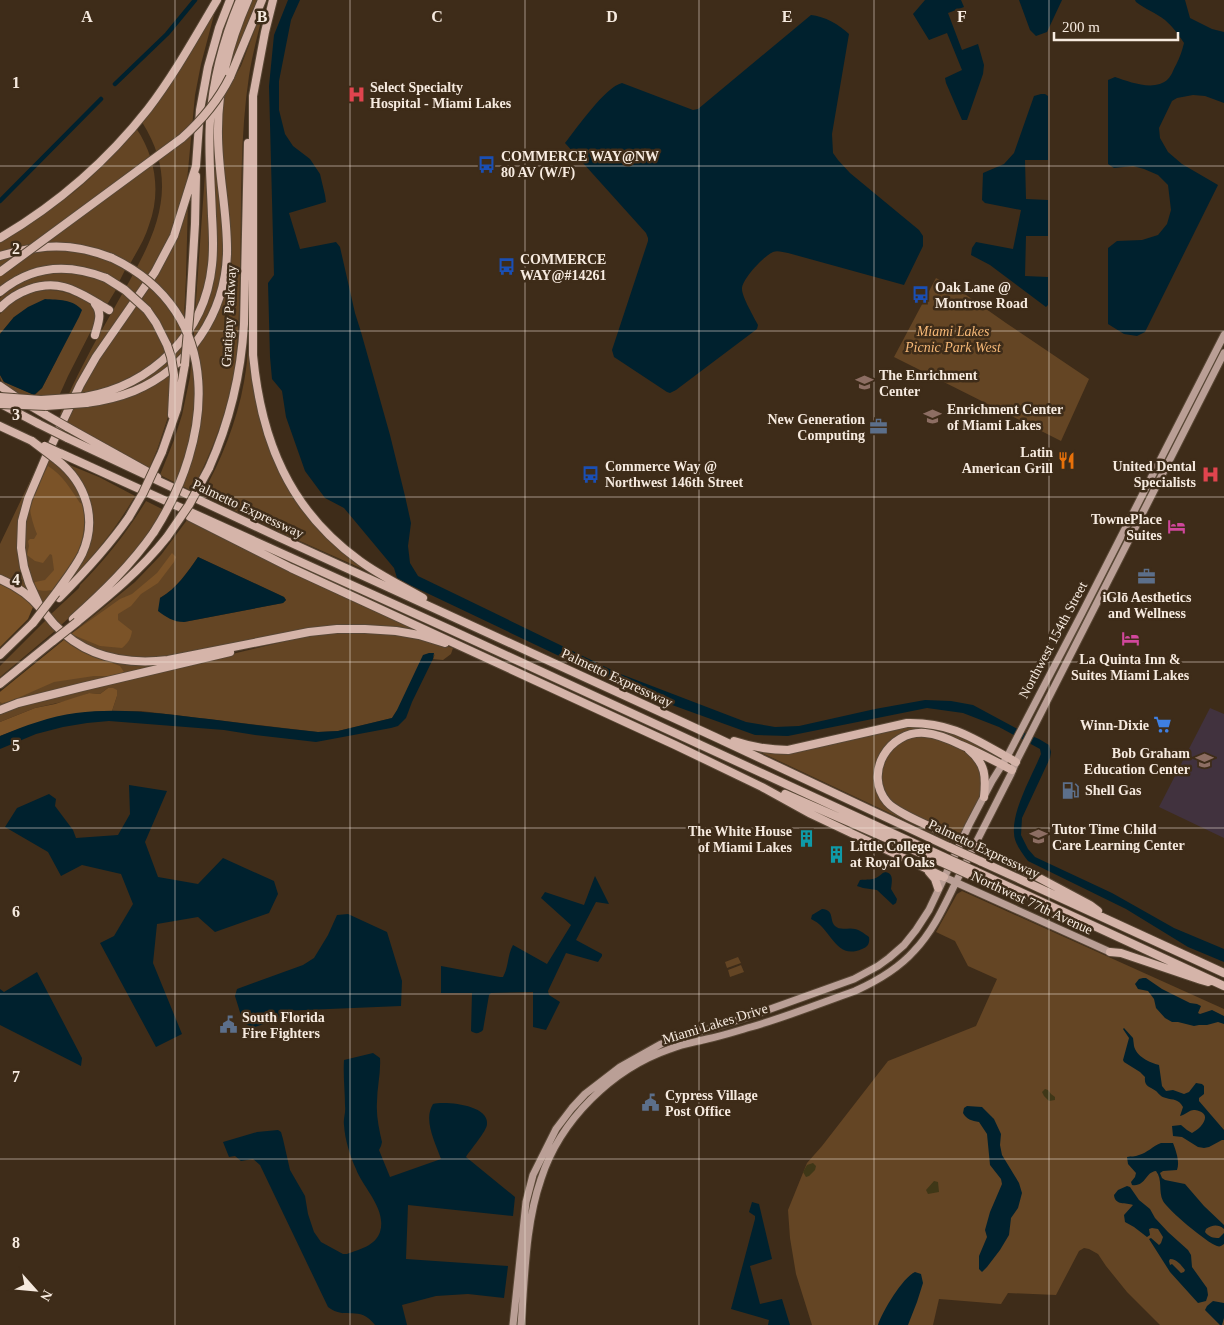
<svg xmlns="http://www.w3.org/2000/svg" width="1224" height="1325" font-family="Georgia,serif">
	<rect width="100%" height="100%" fill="#3e2c19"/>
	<!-- education -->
	<path fill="#41323e" d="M 1210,708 L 1224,714 L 1224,838 L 1159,807 Z"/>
	<!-- green -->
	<path fill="#644524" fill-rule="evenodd" d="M 250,0 L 257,0 L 231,70 L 226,75 L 231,54 Z
		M 215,11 L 201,64 L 195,95 L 186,192 L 168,246 L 62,415 L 60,414 C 75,378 93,345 112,312 C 147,249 187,193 142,122 L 173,79 Z
		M 261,13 L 263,13 C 258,34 252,55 249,76 C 239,142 242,210 240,276 C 239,306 239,337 235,367 C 228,411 212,452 192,491 L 160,475 L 174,440 L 182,415 L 190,377 L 192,354 L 208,329 L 225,285 L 222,170 L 221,100 L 241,66 Z
		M 136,128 C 156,157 161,193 149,225 C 145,239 137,251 130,264 L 114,255 L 79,245 L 0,255 L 0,242 C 25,227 51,210 74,192 C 97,173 117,151 136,128 Z
		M 212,137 L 214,137 L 224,251 L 221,280 L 211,312 L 194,341 L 194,329 L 207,302 L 211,290 L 216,265 L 217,243 Z
		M 206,160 L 211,240 L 207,282 L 195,314 Z
		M 188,201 L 186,277 L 184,318 L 172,301 L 153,280 Z
		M 58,249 L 95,255 L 126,268 L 119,282 L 107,276 L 47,268 L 0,290 L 0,260 L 32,252 Z
		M 55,272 C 81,273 94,276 117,288 L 108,303 L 106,304 L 46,284 L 0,306 L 0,298 C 15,283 35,275 55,272 Z
		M 936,278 L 962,292 L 1006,323 L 1089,379 L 1061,441 L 894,357 Z
		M 150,285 C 156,290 181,322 183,329 C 184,337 176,343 171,349 L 140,299 Z
		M 47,290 C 64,290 83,297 95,308 L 96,321 L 68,376 L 59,396 C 48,397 28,398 17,395 C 9,394 0,383 0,375 L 4,382 L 35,395 L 42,388 L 57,359 L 14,317 L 0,334 L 0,314 C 12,298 28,292 47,290 Z
		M 250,301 L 252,350 L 270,449 C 278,471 289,489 300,509 L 302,508 L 366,568 L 365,570 L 293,538 L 202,495 C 221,460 237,422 244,382 C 249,356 249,328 250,301 Z
		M 137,304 C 152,320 158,333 167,353 C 139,375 113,388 78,394 L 88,376 Z
		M 181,346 L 181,356 L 161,372 L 135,387 L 110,395 L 110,394 C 138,384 161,368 181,346 Z
		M 171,373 L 170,411 L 157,450 L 149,469 L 64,422 L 71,408 L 99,404 Z
		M 43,454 L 20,521 L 30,589 L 28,592 L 0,577 L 0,544 Z
		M 48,458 C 54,462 61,467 66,472 C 84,492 90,519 83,544 C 77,563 55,589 42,605 L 32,586 L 23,547 L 25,515 Z
		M 67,464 L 99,477 L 135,496 C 116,529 91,560 64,587 L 76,568 L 91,521 L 72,470 Z
		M 146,501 L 164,510 L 157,523 L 124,568 L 60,626 L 50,615 L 79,588 L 80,585 C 106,559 127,532 146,501 Z
		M 187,520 L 222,536 L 225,539 L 430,634 L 354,627 L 148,660 L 111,656 L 88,646 L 71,634 L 135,582 L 161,555 ZM 198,557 L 284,597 L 286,600 L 283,603 L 184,622 L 160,598 C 177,588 187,573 198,557 Z
		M 46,620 L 56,630 L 0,677 L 0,666 Z
		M 362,631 L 414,636 L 453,648 L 451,654 L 443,660 L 433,659 L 435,654 L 392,718 L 338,731 L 318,732 L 141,711 L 112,711 L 117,696 L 108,688 L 100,694 L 89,693 L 71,700 L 35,708 L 0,722 L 0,713 L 18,706 L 307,636 Z
		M 65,639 C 88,654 110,665 138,665 C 154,665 170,661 185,658 L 0,709 L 0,692 Z
		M 913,726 L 949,730 L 998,756 L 997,758 L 995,757 L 962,741 L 945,734 L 913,731 L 878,762 L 883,800 L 950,838 L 949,841 L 758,751 L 759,750 L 783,752 L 802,751 Z
		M 921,735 C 945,740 976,750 982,776 C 983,780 984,783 983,787 C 979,804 968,821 960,836 L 901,810 L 891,802 L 883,786 L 881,781 L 882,767 L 887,754 L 902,740 Z
		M 962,891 L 1224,1009 L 1224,1325 L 1160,1325 L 1127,1292 L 1106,1266 L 1098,1254 L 1089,1249 L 1084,1248 L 1079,1251 L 1056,1295 L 1008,1293 L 1001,1304 L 939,1299 L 933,1325 L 812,1325 L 796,1274 L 790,1238 L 788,1210 L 807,1163 L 822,1146 L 888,1061 L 976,1026 L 997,979 L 968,966 L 955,941 L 936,932 L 957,894 Z
		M 738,957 L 741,963 L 727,968 L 725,962 Z
		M 741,965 L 744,972 L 730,977 L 728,970 Z"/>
	<!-- forest -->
	<path fill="#7b5328" d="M 48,466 C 63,475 71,490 80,503 L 84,504 C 85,534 83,550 65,574 C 61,579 58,585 53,590 C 44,591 39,592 32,586 L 35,582 L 45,580 L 54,570 L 52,555 L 50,554 L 43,563 L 35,561 L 27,555 L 29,546 L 28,541 L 30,539 L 34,539 L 37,534 C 34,527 30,514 30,507 C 29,496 43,476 48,466 Z
		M 172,553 L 176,557 L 174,562 L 158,583 L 141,594 L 131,606 L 118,614 L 118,620 L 132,631 C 131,639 128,643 122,648 L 100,646 L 71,634 L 120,599 L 132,594 L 157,573 Z
		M 0,584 C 12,590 28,594 33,607 L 28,619 L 0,647 Z
		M 64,640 L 83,652 L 120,666 L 124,672 L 118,676 L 94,676 L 54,682 L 11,701 L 2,703 L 0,702 L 0,692 Z
		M 108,688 L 113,688 L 117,690 L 117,696 L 112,711 C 73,711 36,722 0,736 L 0,722 L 35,708 L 55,704 L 89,693 L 100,694 Z"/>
	<!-- sand -->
	<path fill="#3f3717" d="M 1045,1089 L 1048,1090 L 1051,1094 L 1055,1097 L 1055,1100 L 1049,1101 L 1044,1096 L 1042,1092 Z
		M 813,1163 L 816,1166 L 815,1170 L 809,1176 L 806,1177 L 803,1172 L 807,1165 Z
		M 934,1181 L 938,1182 L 939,1192 L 928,1194 L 926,1190 Z"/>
	<!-- water -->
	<path fill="#00212e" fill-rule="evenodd" d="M 288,0 L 300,0 L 291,20 L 279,81 L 279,110 L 285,134 L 293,146 L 310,159 L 320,174 L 325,195 L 326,202 L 289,213 L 300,249 L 336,242 L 340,247 L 355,313 L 361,332 L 390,435 L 405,496 L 411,523 L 408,546 L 410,563 L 418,576 L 618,673 L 746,722 L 775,727 L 799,726 L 875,709 L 925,700 L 951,701 L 973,705 L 1027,734 L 1039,739 L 1049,745 L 1051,752 L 1050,758 L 1022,818 L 1021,835 L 1028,849 L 1035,857 L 1112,893 L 1174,928 L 1224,949 L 1224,962 L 1188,947 L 1126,909 L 1028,861 C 1022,853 1014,843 1014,833 C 1012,810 1032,776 1041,754 L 1040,749 L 999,727 L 963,713 L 927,708 L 788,736 L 755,735 L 650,697 L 557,655 L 410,585 L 397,578 L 394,568 L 344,508 L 325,498 L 305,471 L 286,417 L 282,391 L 272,379 L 270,357 L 268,283 L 274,275 L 269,86 L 274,35 Z
		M 925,0 L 961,0 L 964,7 L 948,13 L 962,50 L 978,44 L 984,65 L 983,74 L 967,120 L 962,120 L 946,83 L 945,78 L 962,70 L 947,33 L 929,40 L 913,14 Z
		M 1019,0 L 1062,0 L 1047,32 L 1036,36 L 1030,30 Z
		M 1135,0 L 1185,0 L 1190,18 L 1212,29 L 1224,32 L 1224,103 L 1205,96 L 1193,95 L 1177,98 L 1172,101 L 1159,128 L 1160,138 L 1168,152 L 1182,164 L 1218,185 L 1145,332 L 1137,336 L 1124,334 L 1108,324 L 1108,248 L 1117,241 L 1142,240 L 1158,235 L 1167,224 L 1171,210 L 1168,185 L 1158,175 L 1144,169 L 1133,166 L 1114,168 L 1108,164 L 1108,80 L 1115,77 C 1130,82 1155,92 1168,79 C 1172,75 1173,70 1176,65 C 1180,57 1182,51 1184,43 C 1179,35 1172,26 1165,20 C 1156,13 1145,9 1136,2 Z
		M 811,15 C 824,16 840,25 849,34 L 832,134 L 833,153 L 838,160 L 850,173 L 919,230 L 923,236 L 923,246 L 904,285 L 788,253 C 783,252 777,250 773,252 C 764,256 742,279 742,289 C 742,297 754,317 758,325 L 757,329 L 676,390 L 670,393 L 667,392 L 614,357 L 612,350 L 648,241 L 648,238 L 646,233 L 565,143 C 577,128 605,87 622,83 L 693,110 L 698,109 Z
		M 1041,94 L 1045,94 L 1048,96 L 1048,160 L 1025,160 L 1026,199 L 1048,200 L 1048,236 L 1026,236 L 1025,276 L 1048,277 L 1048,305 L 1046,307 L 990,265 L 971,255 L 972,248 L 976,242 L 1013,249 L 1021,210 L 985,203 L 982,200 L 983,173 L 1004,164 L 1014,153 L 1034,96 Z
		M 45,299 C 58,300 73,299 82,310 L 79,317 L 42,388 L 34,395 L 4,382 L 0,375 L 0,334 L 14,317 L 28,307 Z
		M 198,557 L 284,597 L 286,600 L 283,603 L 184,622 C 173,622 166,617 158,611 L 160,598 C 177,588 187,573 198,557 Z
		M 429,653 L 434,653 L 433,659 L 412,702 L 406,718 L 398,726 L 391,728 L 316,742 L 255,735 L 224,730 L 109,721 L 87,723 L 63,727 L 36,734 L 0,749 L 0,736 C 25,726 50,716 76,713 C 121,707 165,714 209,719 C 245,724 282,728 318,732 L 338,731 L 392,718 L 397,710 L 423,655 Z
		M 129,785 L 167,791 L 145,842 L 158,877 L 198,884 L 223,858 L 274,881 L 278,894 L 269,913 L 215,932 L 198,917 L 157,924 L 153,963 L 182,1034 L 156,1047 L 100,943 L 114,936 L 133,904 L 121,874 L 82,865 L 61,876 L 48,852 L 5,827 L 17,808 L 49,794 L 56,799 L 55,806 L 73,830 L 76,838 L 118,835 L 130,814 Z
		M 884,872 C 894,872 892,881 891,889 L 897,899 L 896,903 L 893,905 L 877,890 L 863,888 L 857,886 L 860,880 C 872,879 874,881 884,872 Z
		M 595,876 L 609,904 L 596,902 L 576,940 L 602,954 L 602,956 L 598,962 L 566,953 L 548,991 L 549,995 L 560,1002 L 546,1030 L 533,1027 L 533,992 L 491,993 L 489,995 L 483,1030 C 479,1034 475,1034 471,1031 L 472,993 L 441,993 L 441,966 L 500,977 L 503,977 C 509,966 507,956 513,945 L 547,964 L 571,925 L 541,898 L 545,892 L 584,905 Z
		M 822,909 C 835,910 829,920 835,926 C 840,931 849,927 855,929 C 860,930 865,934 869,937 C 870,943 868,947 862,949 C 835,961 832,928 811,919 L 812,915 Z
		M 348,914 L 387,932 L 402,981 L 401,1006 L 281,1011 L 279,1019 L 252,1028 L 243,1022 L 235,996 L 237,989 L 303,965 L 314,958 L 328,935 L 337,915 Z
		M 37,972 L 82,1058 L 81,1066 L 0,1025 L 0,989 L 4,992 Z
		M 1143,978 L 1146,978 L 1162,989 L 1190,1003 L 1197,1004 L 1201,1006 L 1198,1013 L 1200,1014 L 1212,1010 L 1224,1016 L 1224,1024 L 1218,1022 L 1207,1025 L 1199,1025 L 1194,1026 L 1178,1022 L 1172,1022 L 1165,1018 L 1156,1008 L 1154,999 L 1148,991 L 1138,989 L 1135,984 L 1139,979 Z
		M 1124,1028 L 1133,1038 C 1133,1038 1134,1045 1134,1046 C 1136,1056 1150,1063 1159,1065 L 1162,1086 L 1166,1091 L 1173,1090 L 1184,1094 L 1189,1092 L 1196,1083 L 1202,1084 L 1204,1086 L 1204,1094 L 1199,1098 L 1199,1101 L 1224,1130 L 1224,1140 L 1222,1140 L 1209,1147 L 1204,1148 L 1198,1147 L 1182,1137 L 1173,1136 L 1172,1126 L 1181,1125 L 1187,1130 L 1192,1133 C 1202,1128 1214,1113 1195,1110 C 1190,1109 1185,1115 1180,1116 L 1183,1107 C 1179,1099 1173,1100 1166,1098 C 1161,1097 1159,1094 1156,1091 C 1149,1086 1144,1087 1145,1077 L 1140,1072 L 1124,1062 L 1123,1060 L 1129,1038 L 1123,1029 Z
		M 373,1053 L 380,1058 C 381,1073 377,1087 377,1102 C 376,1115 379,1129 382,1142 L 381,1146 L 379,1150 L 390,1177 L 441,1159 C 435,1142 423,1120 433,1104 C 446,1101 489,1105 487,1124 C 487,1131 470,1150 466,1157 L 515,1197 L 513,1216 L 408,1205 L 406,1259 L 508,1266 L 504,1298 L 468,1294 L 436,1296 L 402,1305 L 407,1325 L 375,1325 C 359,1304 346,1321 328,1307 L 260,1165 L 253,1159 L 241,1161 L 235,1156 L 229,1157 L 223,1142 L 257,1132 L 278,1130 L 281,1132 L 283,1139 L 290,1170 L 305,1196 L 308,1214 L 314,1232 L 321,1242 L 343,1254 L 347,1254 C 360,1249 375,1246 380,1232 C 387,1209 363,1188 356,1169 C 350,1156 345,1140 344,1125 C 343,1119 346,1113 345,1106 C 345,1091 343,1076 344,1060 Z
		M 967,1106 L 982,1107 L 994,1119 L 1001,1134 L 1000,1145 L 1002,1155 L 1019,1183 L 1022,1193 L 1018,1208 L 1011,1218 L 1009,1235 L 1000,1250 L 987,1267 L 982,1272 L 979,1269 L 979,1256 L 987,1237 L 985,1230 L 990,1212 L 1002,1184 L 1001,1179 L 990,1165 L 987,1134 L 979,1122 C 972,1121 966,1119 963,1113 L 964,1108 Z
		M 1161,1143 L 1173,1143 C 1176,1151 1180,1162 1177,1170 L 1163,1171 L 1160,1173 L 1162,1178 L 1165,1180 L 1185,1184 L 1204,1206 L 1224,1225 L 1224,1229 C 1218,1224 1212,1225 1206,1229 L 1205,1232 C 1209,1237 1213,1238 1219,1238 L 1224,1233 L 1224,1244 C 1221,1246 1220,1247 1217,1246 C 1207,1243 1167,1209 1163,1201 C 1158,1191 1163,1180 1156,1171 C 1145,1172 1146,1187 1132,1185 L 1131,1182 L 1135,1177 L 1136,1173 L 1128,1164 L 1127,1157 C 1131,1156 1135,1157 1139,1155 C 1147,1153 1153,1146 1161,1143 Z
		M 1127,1186 L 1130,1187 L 1139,1200 L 1150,1209 L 1155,1218 L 1168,1232 L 1188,1250 L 1191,1255 L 1192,1267 L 1207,1288 L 1208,1295 L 1206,1301 L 1198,1303 L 1170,1272 L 1149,1239 L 1151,1238 L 1159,1245 L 1161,1243 L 1163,1237 L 1158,1229 L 1152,1228 L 1149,1229 L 1150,1235 L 1147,1237 L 1134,1227 L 1125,1222 L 1124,1215 L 1133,1205 C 1126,1202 1115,1206 1114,1195 L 1118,1190 ZM 1170,1259 C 1177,1259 1181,1265 1185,1270 L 1184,1272 L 1181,1273 L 1172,1264 L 1170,1265 L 1169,1261 Z
		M 752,1202 L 759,1204 L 772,1259 L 750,1266 L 760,1304 L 782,1299 L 790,1325 L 768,1325 L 769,1320 L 731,1309 L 755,1219 L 755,1216 L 749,1212 Z
		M 915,1272 L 921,1274 L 923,1283 L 917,1302 L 908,1325 L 878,1325 C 882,1312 903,1277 915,1272 Z
		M 1213,1301 L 1224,1303 L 1224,1318 L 1222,1325 L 1220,1325 L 1205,1310 L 1207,1306 Z"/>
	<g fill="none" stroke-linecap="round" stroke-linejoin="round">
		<!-- canal -->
		<path stroke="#00212e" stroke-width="4.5" d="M 115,84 L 167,34 L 195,0
			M 0,201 L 101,99"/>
		<defs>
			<path id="major" d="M 944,877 L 1110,952
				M 513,1325 L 526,1202 L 533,1175 L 556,1129 L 572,1108 L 585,1094 L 620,1067 L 661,1044 L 751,1016 L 854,979 L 878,966 L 889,958 L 904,945 L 916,930 L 929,910 L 969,825 L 992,781 L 1007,757 L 1082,613 L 1224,335
				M 521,1325 C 525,1277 525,1225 541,1179 C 560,1120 612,1069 670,1049 C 682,1044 695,1042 707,1039 C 722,1036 737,1031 751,1027 C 786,1017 821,1003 855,991 C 877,981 898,969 914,951 C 934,930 945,904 957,880 C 975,845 993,809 1011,774 L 1016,762 L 1224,353"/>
			<path id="highway" d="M 273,0 L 265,32 L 253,96 L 253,355 C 261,440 289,510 360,561 C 379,575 402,586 423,598
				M 230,77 L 262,0
				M 0,238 C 56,205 108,160 148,109 C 174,75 195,37 217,0
				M 0,256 C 41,244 72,242 112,258
				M 0,292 C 32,265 68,263 106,278
				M 95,304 C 103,314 98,323 95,335
				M 0,308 C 15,292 41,281 64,287 C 80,291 95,302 109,310
				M 190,308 L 195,224 L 196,176
				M 147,310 L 156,323 L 167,345
				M 0,386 L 19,399
				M 85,397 C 152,385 205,334 212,265 C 214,248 213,232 212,216 C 211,184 208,152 210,121 C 213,79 224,38 240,0
				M 86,403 C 102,401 119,397 134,391 C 189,368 225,313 227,254 C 228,212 217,171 218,129 C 218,84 230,41 248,0
				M 1,404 L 39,424
				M 29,405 L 46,415
				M 172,415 L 174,375
				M 0,426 L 32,441
				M 67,427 L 157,477
				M 67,438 L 276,536 L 715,737 L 949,847
				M 162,452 L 177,409 L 185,364
				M 60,453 L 451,630 L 944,857
				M 209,468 C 230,421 241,376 244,324 L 248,143
				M 190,517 L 291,568 L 675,745 L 762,787 L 811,814 L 944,877
				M 0,579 C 16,586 29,594 40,608 C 46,613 50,620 55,625 C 85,657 126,665 168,660 L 309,632 L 337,629 L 365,629 L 396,631 L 419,635 L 445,643
				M 56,593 C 65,580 75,568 82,554 C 98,519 86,483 57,460
				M 59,598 C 85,572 108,547 129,517
				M 41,609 L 29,583 L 24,567 L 21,548 L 22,521 L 28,499 L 45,459 L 80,385 L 96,357 L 155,272 L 174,236 L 196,166 L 200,110 L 208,67 L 219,28 L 230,0
				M 73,619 C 103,592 131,565 154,532
				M 77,622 C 109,596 141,570 167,537
				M 0,655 L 33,623
				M 0,684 L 53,641
				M 0,710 L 18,703 L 82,687 L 230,652
				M 734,741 C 752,747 770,750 788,750 L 907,723 C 954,722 977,741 1016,762
				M 969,750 C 986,764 986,777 984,797
				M 785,794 L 941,862
				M 951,836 C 935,828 897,814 887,802 C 863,773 889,730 925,733 C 938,734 949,739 961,745 C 978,752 995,761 1012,770
				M 985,851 L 1030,873 L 1090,905 L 1098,911
				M 980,861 L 1224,973
				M 975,871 L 1224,986
				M 929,872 L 935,879 L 938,888
				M 1110,952 L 1121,953 L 1201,980 L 1208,982"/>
		</defs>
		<!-- major casing -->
		<use href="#major" stroke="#584735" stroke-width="9"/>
		<!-- highway casing -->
		<use href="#highway" stroke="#584735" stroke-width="10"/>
		<!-- major -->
		<use href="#major" stroke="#ba9f96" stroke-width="7"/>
		<!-- highway -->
		<use href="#highway" stroke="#d5b4a9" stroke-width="8"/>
		<defs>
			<path id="highway-bridge" d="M 112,258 C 227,313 213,440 154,532
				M 0,272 L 182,138 C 202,120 218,101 230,77
				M 106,278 L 125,290 L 147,310
				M 167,345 L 171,357 L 174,375
				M 185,364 L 190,308
				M 0,397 L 41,400 L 85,397
				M 0,404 L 46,406 L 86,403
				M 46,415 L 67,427
				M 39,424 L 67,438
				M 32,441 L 57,460
				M 45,446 L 60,453
				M 129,517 L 143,493 L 162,452
				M 167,537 L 189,505 L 209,468
				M 33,623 L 56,593
				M 53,641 L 77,622
				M 951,836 L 985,851
				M 949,847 L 980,861
				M 944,857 L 975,871
				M 941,862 L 972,876"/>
		</defs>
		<!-- highway-bridge casing -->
		<use href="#highway-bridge" stroke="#584735" stroke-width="10" stroke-linecap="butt"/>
		<!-- highway-bridge -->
		<use href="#highway-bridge" stroke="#d5b4a9" stroke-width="8"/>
	</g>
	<!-- grid -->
	<path fill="none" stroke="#f6eadf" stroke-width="1" stroke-opacity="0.55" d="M 175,0 L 175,1325M 350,0 L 350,1325M 525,0 L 525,1325M 699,0 L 699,1325M 874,0 L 874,1325M 1049,0 L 1049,1325M 0,166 L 1224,166M 0,331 L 1224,331M 0,497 L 1224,497M 0,662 L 1224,662M 0,828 L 1224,828M 0,994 L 1224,994M 0,1159 L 1224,1159"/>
	<!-- icons -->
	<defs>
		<symbol id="hospital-bare" viewBox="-9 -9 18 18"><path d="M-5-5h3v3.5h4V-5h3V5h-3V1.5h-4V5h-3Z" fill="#e0444e" stroke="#3e2c19" stroke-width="2.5" paint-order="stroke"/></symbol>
		<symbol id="bus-bare" viewBox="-9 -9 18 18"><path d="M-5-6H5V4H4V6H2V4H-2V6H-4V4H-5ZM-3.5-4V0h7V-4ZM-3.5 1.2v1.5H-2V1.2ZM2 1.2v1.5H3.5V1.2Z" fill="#1a4fb4" stroke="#3e2c19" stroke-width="2.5" paint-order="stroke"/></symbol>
		<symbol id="school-bare" viewBox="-9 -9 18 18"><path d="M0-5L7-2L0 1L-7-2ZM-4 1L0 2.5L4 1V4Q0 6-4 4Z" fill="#8d6e63" stroke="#3e2c19" stroke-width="2.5" paint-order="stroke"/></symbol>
		<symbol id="office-bare" viewBox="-9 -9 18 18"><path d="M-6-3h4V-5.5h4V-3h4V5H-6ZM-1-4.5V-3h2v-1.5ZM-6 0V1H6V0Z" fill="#5c6f8a" stroke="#3e2c19" stroke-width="2.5" paint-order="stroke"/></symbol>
		<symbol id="restaurant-bare" viewBox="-9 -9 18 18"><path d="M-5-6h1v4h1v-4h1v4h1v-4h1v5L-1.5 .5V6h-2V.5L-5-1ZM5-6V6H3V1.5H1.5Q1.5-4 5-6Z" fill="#e8710a" stroke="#3e2c19" stroke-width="2.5" paint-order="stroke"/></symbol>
		<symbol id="hotel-bare" viewBox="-9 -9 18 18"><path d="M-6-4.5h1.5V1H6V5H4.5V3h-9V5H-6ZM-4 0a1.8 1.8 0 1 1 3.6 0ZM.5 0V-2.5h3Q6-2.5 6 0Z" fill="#d1479c" stroke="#3e2c19" stroke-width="2.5" paint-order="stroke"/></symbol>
		<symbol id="supermarket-bare" viewBox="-9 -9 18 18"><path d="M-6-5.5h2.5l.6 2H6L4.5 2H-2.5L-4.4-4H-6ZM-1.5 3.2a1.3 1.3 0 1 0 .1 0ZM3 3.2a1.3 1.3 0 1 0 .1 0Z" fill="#3f7fe0" stroke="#3e2c19" stroke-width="2.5" paint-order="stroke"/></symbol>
		<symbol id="fuel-bare" viewBox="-9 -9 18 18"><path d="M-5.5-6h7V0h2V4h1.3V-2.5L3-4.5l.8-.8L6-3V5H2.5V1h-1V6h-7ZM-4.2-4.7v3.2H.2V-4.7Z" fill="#5c6f8a" stroke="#3e2c19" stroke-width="2.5" paint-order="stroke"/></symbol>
		<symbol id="building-bare" viewBox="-9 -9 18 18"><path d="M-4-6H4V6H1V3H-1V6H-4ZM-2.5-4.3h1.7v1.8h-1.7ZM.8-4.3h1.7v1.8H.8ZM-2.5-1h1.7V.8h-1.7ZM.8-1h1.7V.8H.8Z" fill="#0f9aa8" stroke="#3e2c19" stroke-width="2.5" paint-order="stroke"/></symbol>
		<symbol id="civic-bare" viewBox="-9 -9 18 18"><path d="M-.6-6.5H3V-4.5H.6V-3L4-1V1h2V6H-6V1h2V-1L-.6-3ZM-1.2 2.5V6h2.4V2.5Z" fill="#5c6f8a" stroke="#3e2c19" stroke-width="2.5" paint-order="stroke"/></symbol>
	</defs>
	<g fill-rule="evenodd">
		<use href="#hospital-bare" x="344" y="82" width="25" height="25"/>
		<use href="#bus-bare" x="474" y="152" width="25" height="25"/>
		<use href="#bus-bare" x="494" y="254" width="25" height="25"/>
		<use href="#bus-bare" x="908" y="282" width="25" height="25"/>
		<use href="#school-bare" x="852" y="370" width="25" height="25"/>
		<use href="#school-bare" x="920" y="404" width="25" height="25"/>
		<use href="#office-bare" x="866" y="414" width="25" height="25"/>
		<use href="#restaurant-bare" x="1054" y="448" width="25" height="25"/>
		<use href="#bus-bare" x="578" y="462" width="25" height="25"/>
		<use href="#hospital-bare" x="1198" y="462" width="25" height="25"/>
		<use href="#hotel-bare" x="1164" y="514" width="25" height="25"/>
		<use href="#office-bare" x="1134" y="564" width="25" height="25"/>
		<use href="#hotel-bare" x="1118" y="626" width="25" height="25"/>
		<use href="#supermarket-bare" x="1150" y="712" width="25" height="25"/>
		<use href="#school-bare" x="1192" y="748" width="25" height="25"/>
		<use href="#fuel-bare" x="1058" y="778" width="25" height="25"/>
		<use href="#school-bare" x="1026" y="824" width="25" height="25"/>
		<use href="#building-bare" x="794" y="826" width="25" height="25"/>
		<use href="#building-bare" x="824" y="842" width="25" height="25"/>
		<use href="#civic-bare" x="216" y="1012" width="25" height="25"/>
		<use href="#civic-bare" x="638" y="1090" width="25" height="25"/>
	</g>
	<g text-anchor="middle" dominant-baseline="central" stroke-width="5" stroke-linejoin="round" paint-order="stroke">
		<!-- poi labels -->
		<g font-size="14" font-weight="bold" fill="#f6eadf" stroke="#3e2c19" text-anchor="start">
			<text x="370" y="87">Select Specialty<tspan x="370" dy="16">Hospital - Miami Lakes</tspan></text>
			<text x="501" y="156">COMMERCE WAY@NW<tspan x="501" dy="16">80 AV (W/F)</tspan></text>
			<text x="520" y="259">COMMERCE<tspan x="520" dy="16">WAY@#14261</tspan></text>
			<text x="935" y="287">Oak Lane @<tspan x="935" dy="16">Montrose Road</tspan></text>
			<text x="879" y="375">The Enrichment<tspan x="879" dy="16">Center</tspan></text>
			<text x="947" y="409">Enrichment Center<tspan x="947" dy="16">of Miami Lakes</tspan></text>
			<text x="865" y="419" text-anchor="end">New Generation<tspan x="865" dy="16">Computing</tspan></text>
			<text x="1053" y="452" text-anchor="end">Latin<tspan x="1053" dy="16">American Grill</tspan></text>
			<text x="605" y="466">Commerce Way @<tspan x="605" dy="16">Northwest 146th Street</tspan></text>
			<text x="1196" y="466" text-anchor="end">United Dental<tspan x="1196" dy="16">Specialists</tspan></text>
			<text x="1162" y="519" text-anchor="end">TownePlace<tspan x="1162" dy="16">Suites</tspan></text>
			<text x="1147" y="597" text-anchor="middle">iGlō Aesthetics<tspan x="1147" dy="16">and Wellness</tspan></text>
			<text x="1130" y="659" text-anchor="middle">La Quinta Inn &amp;<tspan x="1130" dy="16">Suites Miami Lakes</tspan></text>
			<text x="1149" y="725" text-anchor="end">Winn-Dixie</text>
			<text x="1190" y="753" text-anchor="end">Bob Graham<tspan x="1190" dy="16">Education Center</tspan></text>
			<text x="1085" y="790">Shell Gas</text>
			<text x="1052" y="829">Tutor Time Child<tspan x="1052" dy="16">Care Learning Center</tspan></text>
			<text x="792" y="831" text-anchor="end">The White House<tspan x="792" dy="16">of Miami Lakes</tspan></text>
			<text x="850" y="846">Little College<tspan x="850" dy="16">at Royal Oaks</tspan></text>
			<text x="242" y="1017">South Florida<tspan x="242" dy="16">Fire Fighters</tspan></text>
			<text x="665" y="1095">Cypress Village<tspan x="665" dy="16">Post Office</tspan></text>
		</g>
		<!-- street labels -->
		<g font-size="14" fill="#f6eadf" stroke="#3e2c19">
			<text transform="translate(229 316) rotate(-87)">Gratigny Parkway</text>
			<text transform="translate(248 509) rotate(25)">Palmetto Expressway</text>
			<text transform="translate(1053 640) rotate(-62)">Northwest 154th Street</text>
			<text transform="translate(617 678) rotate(25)">Palmetto Expressway</text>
			<text transform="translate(984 849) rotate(25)">Palmetto Expressway</text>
			<text transform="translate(1032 903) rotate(25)">Northwest 77th Avenue</text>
			<text transform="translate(715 1024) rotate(-17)">Miami Lakes Drive</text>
		</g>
		<!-- park labels -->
		<g font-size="14" font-style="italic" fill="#f6b877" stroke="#3e2c19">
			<text x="953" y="331">Miami Lakes<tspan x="953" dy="16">Picnic Park West</tspan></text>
		</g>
	</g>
	<g font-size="16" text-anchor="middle" font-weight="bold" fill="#f6eadf" stroke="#3e2c19" stroke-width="5" stroke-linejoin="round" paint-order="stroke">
		<text x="87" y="22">A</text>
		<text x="262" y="22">B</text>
		<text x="437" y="22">C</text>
		<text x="612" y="22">D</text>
		<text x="787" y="22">E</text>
		<text x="962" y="22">F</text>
		<text x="16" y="88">1</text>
		<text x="16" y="254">2</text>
		<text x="16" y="420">3</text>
		<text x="16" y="585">4</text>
		<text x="16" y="751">5</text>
		<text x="16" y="917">6</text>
		<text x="16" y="1082">7</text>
		<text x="16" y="1248">8</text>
	</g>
	<!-- north arrow -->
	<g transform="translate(35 1290) rotate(117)" stroke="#3e2c19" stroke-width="4" paint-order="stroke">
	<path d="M0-4L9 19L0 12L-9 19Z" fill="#f6eadf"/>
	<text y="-8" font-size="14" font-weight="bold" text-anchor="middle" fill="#f6eadf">N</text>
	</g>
	<!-- scale -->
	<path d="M1054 32v8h124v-8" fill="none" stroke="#f6eadf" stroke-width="2.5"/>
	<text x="1062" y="32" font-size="15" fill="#f6eadf" stroke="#3e2c19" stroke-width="4" paint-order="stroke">200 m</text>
</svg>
